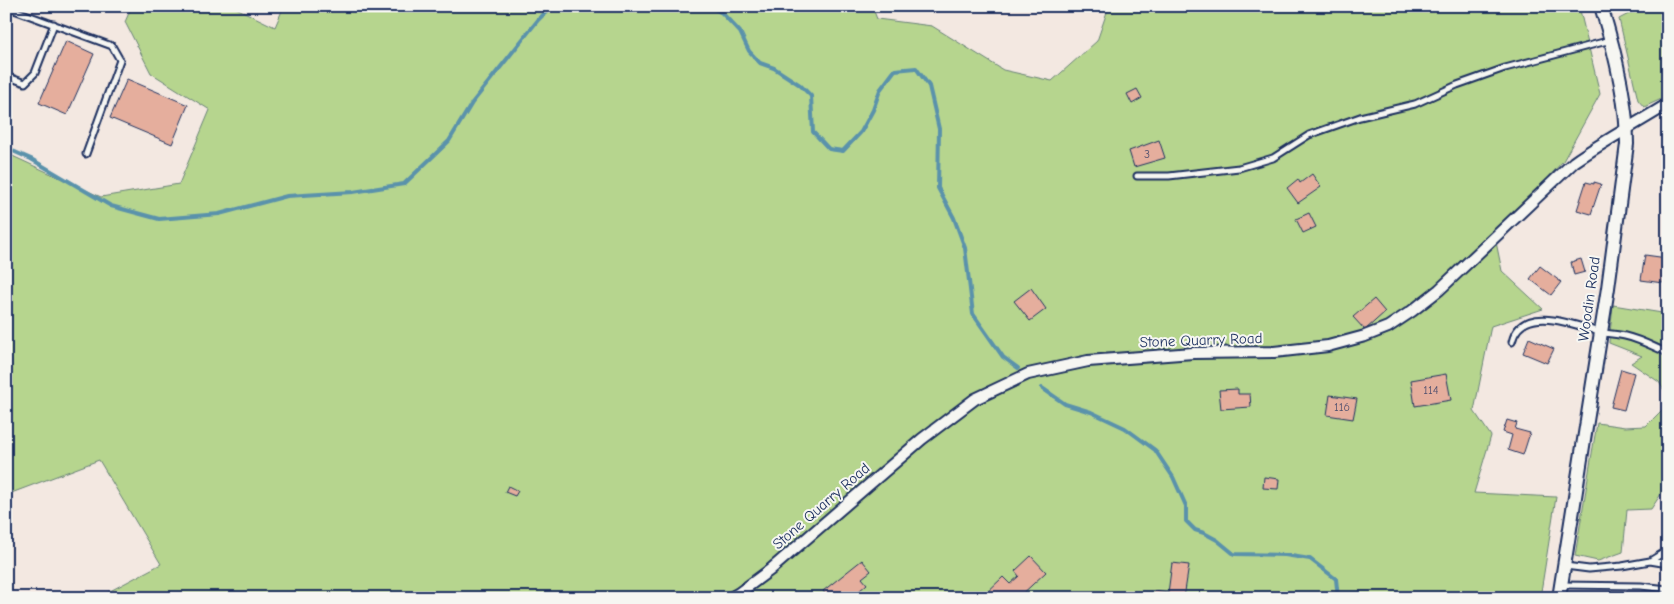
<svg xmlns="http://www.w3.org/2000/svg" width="1674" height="604" font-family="'Comic Neue',sans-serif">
	<rect width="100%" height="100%" fill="#f3e8e1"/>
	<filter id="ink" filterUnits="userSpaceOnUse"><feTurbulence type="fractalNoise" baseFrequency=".02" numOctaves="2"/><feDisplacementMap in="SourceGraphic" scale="10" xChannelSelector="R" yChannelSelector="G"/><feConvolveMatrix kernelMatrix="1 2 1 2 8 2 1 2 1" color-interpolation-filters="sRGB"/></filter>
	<g filter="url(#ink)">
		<!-- green -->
		<path fill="#b6d58e" stroke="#688276" d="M 132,6 L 232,6 L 275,27 L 284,6 L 872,6 L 877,19 L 932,26 L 1003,70 L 1052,81 L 1097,41 L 1109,6 L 1579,6 L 1600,94 L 1563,161 L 1495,237 L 1502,271 L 1543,309 L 1491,326 L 1474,411 L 1491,436 L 1474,493 L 1556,497 L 1540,598 L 97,598 L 161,564 L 99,460 L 6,495 L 6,153 L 101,197 L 179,184 L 210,110 L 151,73 L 125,22 Z
			M 1640,6 L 1668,6 L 1668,96 L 1644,107 L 1638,100 L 1619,19 L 1638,9 Z
			M 1613,305 L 1668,314 L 1668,397 L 1659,382 L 1631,363 L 1642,356 L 1609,343 Z
			M 1668,404 L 1668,490 L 1663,491 L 1651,509 L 1627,510 L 1623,552 L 1598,561 L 1575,556 L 1597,423 L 1625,427 L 1646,426 Z"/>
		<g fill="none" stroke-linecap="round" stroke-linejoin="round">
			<!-- stream -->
			<path stroke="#5a92ab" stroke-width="4" d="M 710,6 L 722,13 L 740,32 L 749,51 L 760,63 L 774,68 L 800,85 L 811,96 L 813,132 L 829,149 L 843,151 L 861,132 L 873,110 L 880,90 L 895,70 L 916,68 L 929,86 L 939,129 L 938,188 L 954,218 L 965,248 L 973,314 L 1003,357 L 1018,368
				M 6,148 L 31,159 L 111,206 L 159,219 L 219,214 L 287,196 L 353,192 L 404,184 L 449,141 L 472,103 L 538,20 L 552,6
				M 1042,388 L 1065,404 L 1091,412 L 1125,428 L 1155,450 L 1173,477 L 1186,506 L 1186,521 L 1195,530 L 1204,533 L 1217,540 L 1234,554 L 1285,555 L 1310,559 L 1336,579 L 1338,598"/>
		</g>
		<!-- building -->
		<path fill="#e5ae9d" stroke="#1b2f5e" d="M 66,41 L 94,54 L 67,115 L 39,103 Z
			M 127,79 L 188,105 L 172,144 L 110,118 Z
			M 1137,89 L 1142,98 L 1132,104 L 1127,94 Z
			M 1159,140 L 1165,158 L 1134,167 L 1129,151 Z
			M 1312,174 L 1321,187 L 1298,203 L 1287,188 L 1298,179 L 1300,183 Z
			M 1586,182 L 1594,184 L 1594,182 L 1601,184 L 1591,214 L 1577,210 Z
			M 1309,213 L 1316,227 L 1303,233 L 1296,219 Z
			M 1645,255 L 1667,258 L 1663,283 L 1641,280 Z
			M 1581,259 L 1585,272 L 1574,275 L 1571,262 Z
			M 1540,266 L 1561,282 L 1551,295 L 1530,279 Z
			M 1031,288 L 1046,309 L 1030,321 L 1014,301 Z
			M 1374,299 L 1385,312 L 1365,330 L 1353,317 Z
			M 1529,338 L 1554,349 L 1547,363 L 1523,353 Z
			M 1621,369 L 1634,373 L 1624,410 L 1611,407 Z
			M 1446,374 L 1451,400 L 1415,406 L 1411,380 Z
			M 1238,389 L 1238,394 L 1250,394 L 1251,407 L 1221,409 L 1219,390 Z
			M 1330,395 L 1357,399 L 1353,419 L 1327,415 Z
			M 1507,420 L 1517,423 L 1515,429 L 1530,433 L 1523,455 L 1508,450 L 1512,435 L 1503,432 Z
			M 1264,477 L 1279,479 L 1278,489 L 1263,488 Z
			M 508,486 L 518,491 L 515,496 L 505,492 Z
			M 1031,556 L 1046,572 L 1018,598 L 982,597 L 1003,577 L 1010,584 L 1019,576 L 1015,571 Z
			M 862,560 L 871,571 L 862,578 L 867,584 L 851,598 L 843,598 L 840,594 L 836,598 L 828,598 L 823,591 Z
			M 1172,563 L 1189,565 L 1184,598 L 1153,598 L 1154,591 L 1168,593 Z"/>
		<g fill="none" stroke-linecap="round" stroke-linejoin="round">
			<defs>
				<path id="service" d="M 6,7 L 112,46 L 120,60 L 86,154
					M 6,76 L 25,83 L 35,73 L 54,24
					M 1137,176 L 1169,176 L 1239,168 L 1273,158 L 1309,135 L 1360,117 L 1415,104 L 1457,85 L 1505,68 L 1611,40
					M 1512,342 C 1521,303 1573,324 1599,332 C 1607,334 1616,334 1625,336 C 1639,339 1654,347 1668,353
					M 1650,561 L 1668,564
					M 1565,566 L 1589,569 L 1622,566 L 1650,561 L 1668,550
					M 1561,585 L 1641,586 L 1668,589"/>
				<path id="minor" d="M 730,598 L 739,593 L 770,570 L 922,439 L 975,399 L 1028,374 L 1088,361 L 1193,353 L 1274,352 L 1328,346 L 1365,336 L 1388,327 L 1412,311 L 1439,290 L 1574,162 C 1604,141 1636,124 1668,104"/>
				<path id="tertiary" d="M 1559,598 L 1608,288 L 1627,144 C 1627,100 1614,48 1601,6"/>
			</defs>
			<!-- service casing -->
			<use href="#service" stroke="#1b2f5e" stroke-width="9"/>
			<!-- minor casing -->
			<use href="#minor" stroke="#1b2f5e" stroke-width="14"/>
			<!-- tertiary casing -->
			<use href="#tertiary" stroke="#1b2f5e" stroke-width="16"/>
			<!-- service -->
			<use href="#service" stroke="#f6f6f2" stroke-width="5"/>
			<!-- minor -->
			<use href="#minor" stroke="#f6f6f2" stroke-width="10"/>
			<!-- tertiary -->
			<use href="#tertiary" stroke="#f6f6f2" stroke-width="12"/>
		</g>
	</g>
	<g text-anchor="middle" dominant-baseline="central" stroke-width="4" stroke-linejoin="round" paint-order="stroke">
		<!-- number labels -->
		<g font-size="12" fill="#4e4f6e">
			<text x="1147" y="154">3</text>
			<text x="1431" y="390">114</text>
			<text x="1342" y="407">116</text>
		</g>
		<!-- street labels -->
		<g font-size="15" fill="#1b2f5e" stroke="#f6f6f2">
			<text transform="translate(1589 299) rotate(-82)">Woodin Road</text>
			<text transform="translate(1201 340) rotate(-2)">Stone Quarry Road</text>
			<text transform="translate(821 506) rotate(-41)">Stone Quarry Road</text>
		</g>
	</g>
	<!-- margin -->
	<rect width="1674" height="604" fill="none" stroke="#f6f6f2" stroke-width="25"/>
	<rect x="12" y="12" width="1649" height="579" fill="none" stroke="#1b2f5e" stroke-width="2" filter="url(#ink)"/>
</svg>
